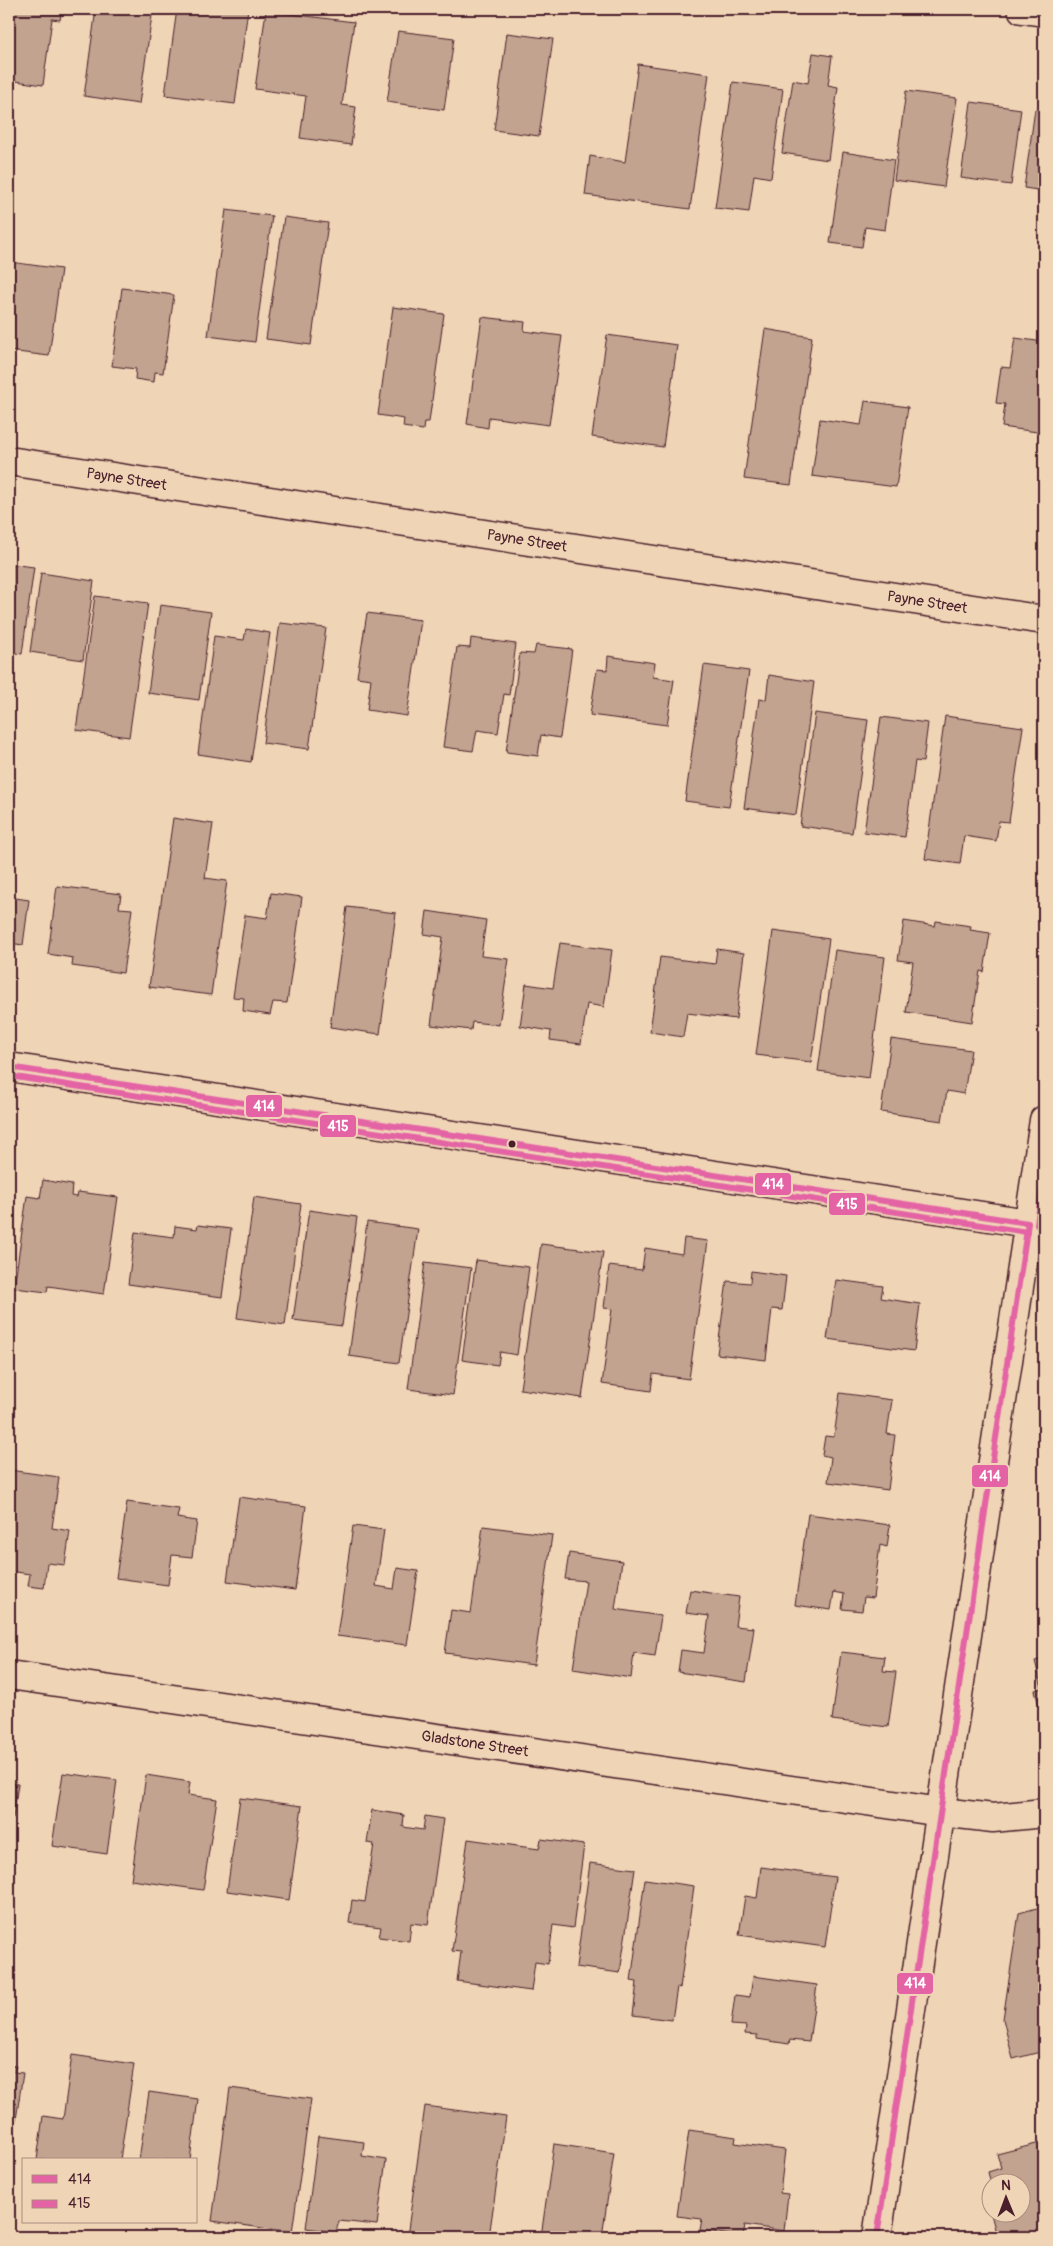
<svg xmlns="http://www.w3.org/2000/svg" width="1053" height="2246" font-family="Pangolin,sans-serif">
	<rect width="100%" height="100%" fill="#efd5b6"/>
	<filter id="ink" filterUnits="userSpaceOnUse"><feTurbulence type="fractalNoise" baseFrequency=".02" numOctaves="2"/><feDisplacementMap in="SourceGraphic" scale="10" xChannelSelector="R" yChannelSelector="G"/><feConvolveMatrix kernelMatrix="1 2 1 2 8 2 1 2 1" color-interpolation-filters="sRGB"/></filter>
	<g filter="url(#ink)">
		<!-- building -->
		<path fill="#c1a38f" stroke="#4a1f2b" d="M 11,9 L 62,9 L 60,20 L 52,19 L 43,85 L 9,80 Z
			M 96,9 L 153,9 L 139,104 L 84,96 Z
			M 177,9 L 248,9 L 235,104 L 165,95 Z
			M 266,11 L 354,22 L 342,105 L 356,107 L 351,145 L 300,138 L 306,96 L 255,89 Z
			M 398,31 L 454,38 L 444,110 L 387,102 Z
			M 507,33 L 553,39 L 539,136 L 494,130 Z
			M 813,53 L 832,56 L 828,85 L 838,87 L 828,160 L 782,153 L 793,80 L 808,83 Z
			M 638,64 L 709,74 L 690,209 L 585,195 L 590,156 L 625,162 Z
			M 733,82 L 783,89 L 771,178 L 754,175 L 749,212 L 715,208 Z
			M 906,91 L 957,98 L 944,187 L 894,180 Z
			M 971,102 L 1021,109 L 1011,185 L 961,178 Z
			M 1035,109 L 1044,110 L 1044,191 L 1024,188 Z
			M 843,152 L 894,160 L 885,230 L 865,227 L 862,247 L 830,243 Z
			M 226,210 L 272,216 L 255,342 L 208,336 Z
			M 284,217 L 328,223 L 311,345 L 266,339 Z
			M 10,262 L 61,269 L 49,356 L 9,351 Z
			M 122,288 L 174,295 L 163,373 L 155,372 L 154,382 L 135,379 L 136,369 L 112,366 Z
			M 393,307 L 444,314 L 429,422 L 424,422 L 423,430 L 403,427 L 404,419 L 378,415 Z
			M 482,317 L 525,322 L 524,331 L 562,336 L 549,425 L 489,417 L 488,428 L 467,424 Z
			M 765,329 L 812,337 L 791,485 L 744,479 Z
			M 607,335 L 677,345 L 663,447 L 592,437 Z
			M 1015,338 L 1044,342 L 1044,433 L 1002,427 L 1005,404 L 996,403 L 1001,367 L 1010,368 Z
			M 865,401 L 908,407 L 896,487 L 812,476 L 820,419 L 861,425 Z
			M 9,564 L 34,567 L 22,654 L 9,652 Z
			M 41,573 L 94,581 L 83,660 L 30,652 Z
			M 95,596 L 148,603 L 129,737 L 76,730 Z
			M 160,605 L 211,612 L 199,700 L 148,693 Z
			M 367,613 L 421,620 L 407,716 L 367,710 L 371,679 L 357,677 Z
			M 280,623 L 326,628 L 309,749 L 263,743 Z
			M 246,629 L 270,633 L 251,762 L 198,754 L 214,636 L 244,640 Z
			M 471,638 L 516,644 L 509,695 L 504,694 L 498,733 L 477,730 L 473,751 L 443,747 L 457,647 L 470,648 Z
			M 536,645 L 572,649 L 560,738 L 541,735 L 538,756 L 506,752 L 520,653 L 534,654 Z
			M 608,656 L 655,663 L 653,677 L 674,680 L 667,725 L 590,715 L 597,669 L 607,670 Z
			M 704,665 L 749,671 L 729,807 L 685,801 Z
			M 769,675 L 814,682 L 796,815 L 744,808 L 759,699 L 766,700 Z
			M 815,713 L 868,720 L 852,833 L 800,826 Z
			M 945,716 L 1023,727 L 1009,822 L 999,821 L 996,841 L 964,836 L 960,864 L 925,859 Z
			M 881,717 L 928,723 L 923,762 L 915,761 L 905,837 L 864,832 Z
			M 173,818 L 213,824 L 205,878 L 227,881 L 211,995 L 149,987 Z
			M 57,886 L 121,894 L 119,908 L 132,909 L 123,973 L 72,966 L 73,958 L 48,954 Z
			M 271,893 L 302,897 L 287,1003 L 273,1002 L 270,1015 L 243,1011 L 244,998 L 233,997 L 245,915 L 267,918 Z
			M 9,897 L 29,900 L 23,945 L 9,943 Z
			M 347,907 L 396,913 L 380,1034 L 330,1027 Z
			M 427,911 L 486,920 L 481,956 L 509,959 L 499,1025 L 472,1022 L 471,1030 L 431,1025 L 443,937 L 424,934 Z
			M 904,921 L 935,926 L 936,921 L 971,926 L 970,930 L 990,933 L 984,972 L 980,971 L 972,1022 L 906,1012 L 913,962 L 898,960 Z
			M 773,931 L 829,939 L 811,1062 L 756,1055 Z
			M 560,943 L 612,950 L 604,1007 L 587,1004 L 581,1044 L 550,1040 L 551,1031 L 520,1026 L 526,984 L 553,988 Z
			M 717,949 L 744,953 L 736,1019 L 687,1013 L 683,1037 L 650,1032 L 660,957 L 715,964 Z
			M 835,950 L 885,957 L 869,1078 L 818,1071 Z
			M 891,1039 L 971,1050 L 964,1094 L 947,1091 L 942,1121 L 881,1112 Z
			M 43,1180 L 72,1185 L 71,1196 L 77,1197 L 78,1192 L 118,1197 L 104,1294 L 48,1286 L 47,1292 L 14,1288 L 27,1196 L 40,1198 Z
			M 254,1197 L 301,1204 L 285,1325 L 237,1318 Z
			M 309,1210 L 357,1217 L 342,1326 L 293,1320 Z
			M 367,1222 L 418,1229 L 399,1363 L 349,1356 Z
			M 198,1225 L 231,1229 L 222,1297 L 128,1284 L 135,1232 L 174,1237 L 175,1226 L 197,1229 Z
			M 684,1238 L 708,1241 L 689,1379 L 653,1374 L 651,1391 L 602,1384 L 612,1309 L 604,1308 L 609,1266 L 642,1270 L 645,1248 L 682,1254 Z
			M 541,1244 L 603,1252 L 582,1398 L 520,1389 Z
			M 476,1260 L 529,1267 L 517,1355 L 500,1352 L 498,1365 L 462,1360 Z
			M 425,1262 L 471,1268 L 453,1395 L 408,1389 Z
			M 751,1271 L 786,1276 L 782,1310 L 772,1309 L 766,1360 L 717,1354 L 727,1281 L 750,1283 Z
			M 836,1280 L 883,1286 L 881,1298 L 920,1304 L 914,1351 L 827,1339 Z
			M 840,1393 L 892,1400 L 887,1434 L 895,1435 L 888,1490 L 828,1482 L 831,1457 L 822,1455 L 825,1436 L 834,1437 Z
			M 9,1470 L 59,1477 L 52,1528 L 70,1531 L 65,1565 L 47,1563 L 44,1588 L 28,1586 L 30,1574 L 9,1571 Z
			M 239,1497 L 306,1506 L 295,1590 L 227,1581 Z
			M 127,1502 L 179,1509 L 177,1518 L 197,1521 L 192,1557 L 172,1555 L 168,1585 L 116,1578 Z
			M 808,1514 L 890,1525 L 887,1547 L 880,1545 L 873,1598 L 864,1597 L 862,1611 L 842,1609 L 844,1594 L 834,1592 L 831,1610 L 795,1605 Z
			M 353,1526 L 384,1530 L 376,1586 L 394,1589 L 397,1568 L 418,1571 L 407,1645 L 337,1636 Z
			M 483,1526 L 552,1535 L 534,1665 L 445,1653 L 451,1610 L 471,1613 Z
			M 569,1553 L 622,1561 L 615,1609 L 661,1616 L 655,1656 L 634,1653 L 631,1678 L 573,1669 L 586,1581 L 565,1579 Z
			M 690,1590 L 739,1597 L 735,1626 L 754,1628 L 746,1682 L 678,1672 L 681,1650 L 704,1653 L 709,1616 L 686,1613 Z
			M 841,1652 L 885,1657 L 883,1671 L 896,1672 L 888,1727 L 832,1720 Z
			M 1044,1659 L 1044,1725 L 1035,1690 L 1042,1688 L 1035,1661 Z
			M 9,1773 L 12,1774 L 10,1783 L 18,1784 L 13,1818 L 9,1818 Z
			M 63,1773 L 117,1780 L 107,1854 L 52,1846 Z
			M 146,1775 L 190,1782 L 188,1795 L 217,1799 L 203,1890 L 131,1880 Z
			M 240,1798 L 302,1806 L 289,1900 L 227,1891 Z
			M 372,1810 L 404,1815 L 403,1827 L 423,1830 L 425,1816 L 443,1819 L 428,1925 L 411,1923 L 409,1941 L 379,1937 L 381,1927 L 349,1923 L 352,1900 L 365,1902 L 374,1844 L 367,1843 Z
			M 468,1839 L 539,1849 L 541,1839 L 584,1845 L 573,1928 L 553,1925 L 548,1964 L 535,1962 L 531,1991 L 457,1981 L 461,1952 L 452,1951 Z
			M 590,1863 L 635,1869 L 620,1973 L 576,1967 Z
			M 761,1867 L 835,1877 L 825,1947 L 739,1935 L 745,1896 L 757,1898 Z
			M 645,1879 L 694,1886 L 680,1988 L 677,1987 L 672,2020 L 633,2015 L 637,1982 L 631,1981 Z
			M 1044,1906 L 1044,2051 L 1013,2059 L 1003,2019 L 1019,1913 Z
			M 753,1976 L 817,1985 L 809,2042 L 790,2040 L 789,2044 L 757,2039 L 757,2035 L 745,2034 L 746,2026 L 731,2025 L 735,1995 L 750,1997 Z
			M 72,2055 L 134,2064 L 120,2160 L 37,2160 L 43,2116 L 63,2119 Z
			M 9,2065 L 16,2066 L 14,2072 L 23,2073 L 16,2120 L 9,2119 Z
			M 230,2088 L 311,2099 L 292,2232 L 212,2221 Z
			M 149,2092 L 198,2099 L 190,2160 L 139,2160 Z
			M 425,2106 L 506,2117 L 489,2237 L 407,2237 Z
			M 689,2130 L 736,2137 L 735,2143 L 785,2150 L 780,2193 L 788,2194 L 784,2231 L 745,2225 L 743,2237 L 700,2230 L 702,2219 L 677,2216 Z
			M 318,2136 L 364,2142 L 362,2156 L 386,2160 L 377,2225 L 339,2221 L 336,2232 L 306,2228 Z
			M 1044,2142 L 1044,2237 L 997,2237 L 991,2214 L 1020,2214 L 1020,2184 L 991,2184 L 988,2172 L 1001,2168 L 997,2154 Z
			M 554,2144 L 614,2153 L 602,2237 L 541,2237 Z"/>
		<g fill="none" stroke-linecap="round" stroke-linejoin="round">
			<defs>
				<g id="minor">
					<path id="s1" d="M 9,461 L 1044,620"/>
					<path d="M 9,1067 L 1028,1223"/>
					<path id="s2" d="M 9,1675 L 941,1812 L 993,1818 L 1044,1813"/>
					<path d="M 877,2237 L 1044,1120"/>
				</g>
				<path id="tertiary" d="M 1022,9 L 1044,12"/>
			</defs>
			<!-- minor casing -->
			<use href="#minor" stroke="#4a1f2b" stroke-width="31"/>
			<!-- tertiary casing -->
			<use href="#tertiary" stroke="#4a1f2b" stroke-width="31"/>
			<!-- minor -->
			<use href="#minor" stroke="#efd5b6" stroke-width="28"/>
			<!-- tertiary -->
			<use href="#tertiary" stroke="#efd5b6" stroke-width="28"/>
			<defs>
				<path id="bus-1" d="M 9,1067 L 1028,1223
					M 877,2237 L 1028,1223"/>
				<path id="bus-2" d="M 9,1076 L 1027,1232
					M 1037,1224 L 1044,1175"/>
			</defs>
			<!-- bus-1 casing -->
			<use href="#bus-1" stroke="#efd5b6" stroke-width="10"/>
			<!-- bus-2 casing -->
			<use href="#bus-2" stroke="#efd5b6" stroke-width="10"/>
			<!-- bus-1 -->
			<use href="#bus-1" stroke="#e463a4" stroke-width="6"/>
			<!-- bus-2 -->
			<use href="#bus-2" stroke="#e463a4" stroke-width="6"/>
		</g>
	</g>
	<!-- markers -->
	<circle fill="#4a1f2b" stroke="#efd5b6" stroke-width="2" cx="512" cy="1144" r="4.5"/>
	<g text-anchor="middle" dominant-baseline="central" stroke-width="4" stroke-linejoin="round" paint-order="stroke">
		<!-- street labels -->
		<g font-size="15" fill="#4a1f2b" stroke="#efd5b6">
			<text stroke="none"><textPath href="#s1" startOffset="119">Payne Street</textPath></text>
			<text stroke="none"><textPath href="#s1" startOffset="524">Payne Street</textPath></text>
			<text stroke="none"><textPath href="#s1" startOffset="929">Payne Street</textPath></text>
			<text stroke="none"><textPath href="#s2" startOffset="471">Gladstone Street</textPath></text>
		</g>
	</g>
	<g stroke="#efd5b6" stroke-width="2">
		<rect x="245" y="1094" width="38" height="24" rx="5" fill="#e463a4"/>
		<rect x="319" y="1114" width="38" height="24" rx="5" fill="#e463a4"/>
		<rect x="754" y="1172" width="38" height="24" rx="5" fill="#e463a4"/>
		<rect x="828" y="1192" width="38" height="24" rx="5" fill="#e463a4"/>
		<rect x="971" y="1464" width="38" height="24" rx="5" fill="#e463a4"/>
		<rect x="896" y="1972" width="38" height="23" rx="5" fill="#e463a4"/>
	</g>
	<g font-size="14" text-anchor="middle" font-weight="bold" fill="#fff">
		<text x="264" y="1111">414</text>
		<text x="338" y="1131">415</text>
		<text x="773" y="1189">414</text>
		<text x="847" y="1209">415</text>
		<text x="990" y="1481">414</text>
		<text x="915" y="1988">414</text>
	</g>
	<!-- margin -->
	<rect width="1053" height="2246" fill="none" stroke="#efd5b6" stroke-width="30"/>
	<rect x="15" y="15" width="1023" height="2216" fill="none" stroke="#4a1f2b" stroke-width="2" filter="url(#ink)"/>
	<!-- legend -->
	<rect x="22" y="2158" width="175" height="65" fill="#efd5b6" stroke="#ad8c7e"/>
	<rect x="32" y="2175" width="25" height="8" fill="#e463a4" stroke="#ad8c7e"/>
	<text x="68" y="2184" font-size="15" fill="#4a1f2b">414</text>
	<rect x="32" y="2200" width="25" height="8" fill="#e463a4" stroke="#ad8c7e"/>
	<text x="68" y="2208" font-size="15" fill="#4a1f2b">415</text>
	<!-- north arrow -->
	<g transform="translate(1006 2198) rotate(359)"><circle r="24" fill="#efd5b6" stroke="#ad8c7e"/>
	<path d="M0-4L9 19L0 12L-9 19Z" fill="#4a1f2b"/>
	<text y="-8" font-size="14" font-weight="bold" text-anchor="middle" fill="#4a1f2b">N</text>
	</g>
</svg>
